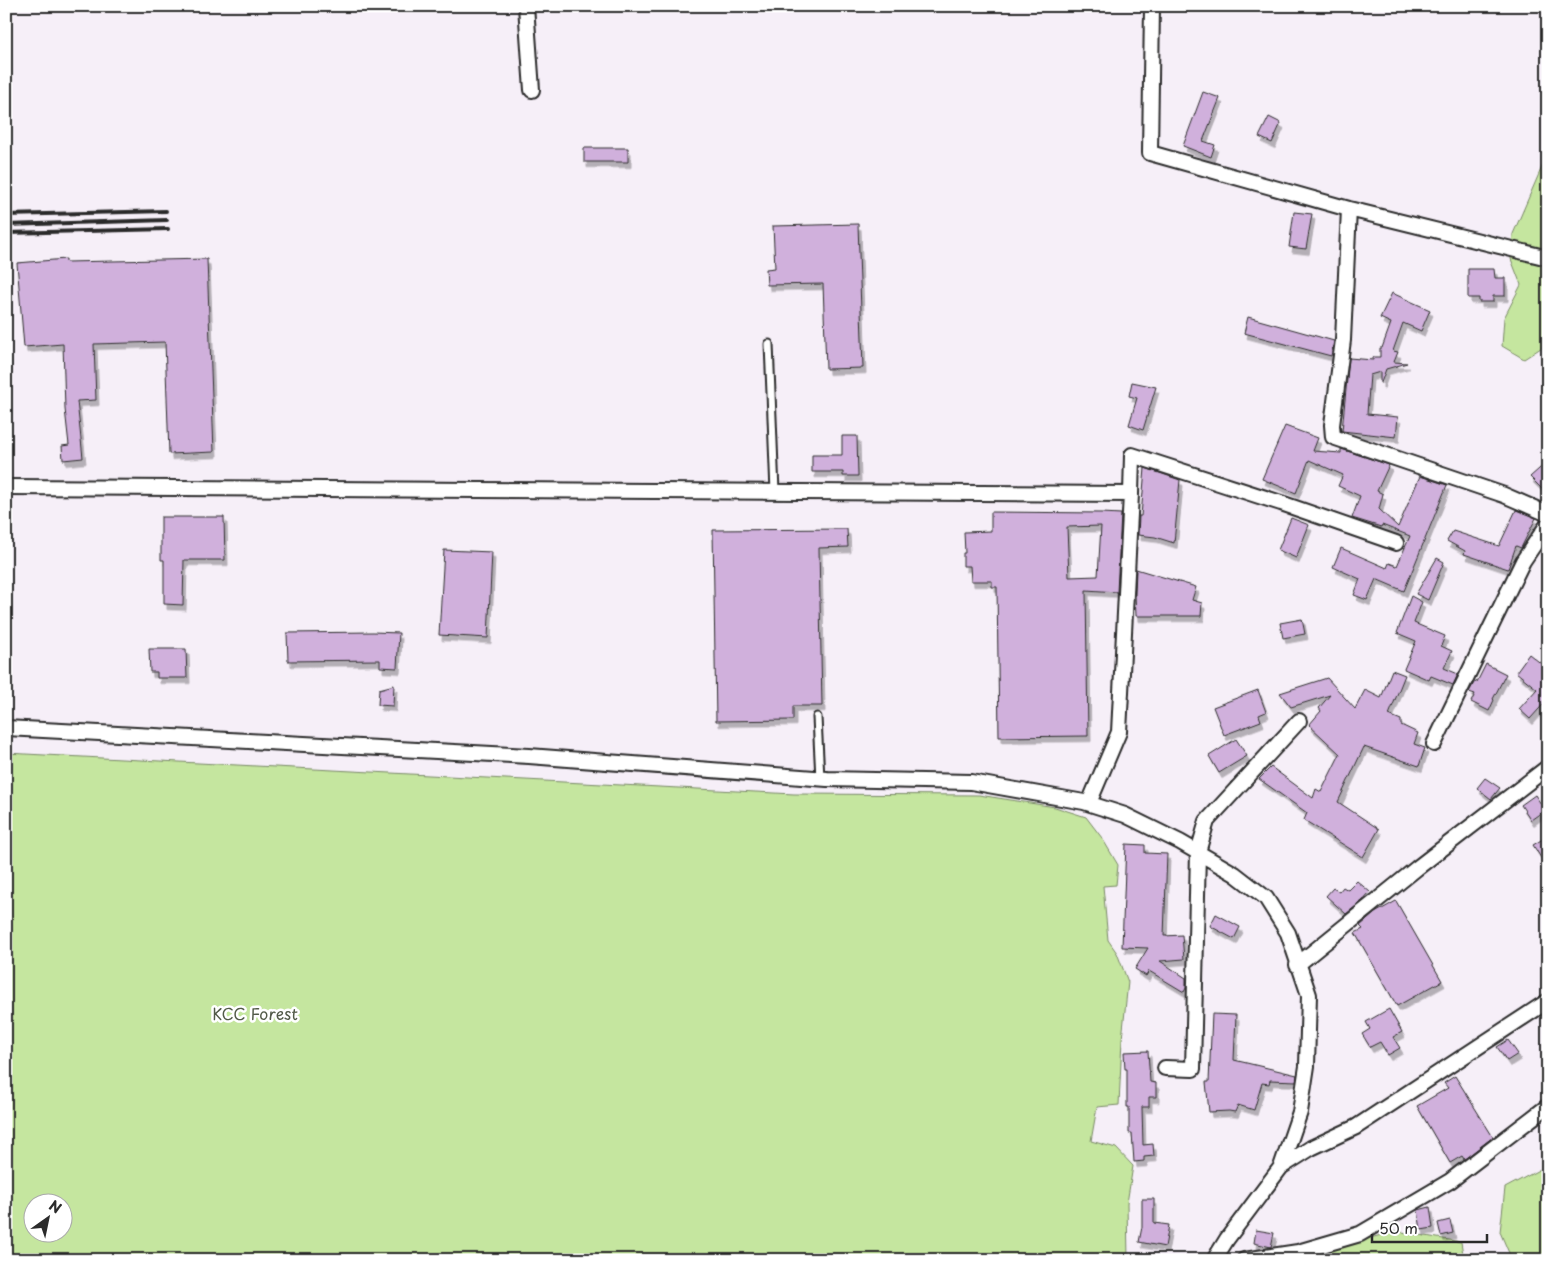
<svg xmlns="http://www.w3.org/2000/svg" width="1554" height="1266" font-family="'Playpen Sans',sans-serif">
	<defs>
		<filter id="shadow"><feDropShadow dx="3" dy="5.5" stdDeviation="0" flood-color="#0004"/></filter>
	</defs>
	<rect width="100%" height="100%" fill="#f6eff8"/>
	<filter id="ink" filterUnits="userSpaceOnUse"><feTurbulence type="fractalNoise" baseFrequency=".02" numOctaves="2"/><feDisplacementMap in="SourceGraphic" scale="10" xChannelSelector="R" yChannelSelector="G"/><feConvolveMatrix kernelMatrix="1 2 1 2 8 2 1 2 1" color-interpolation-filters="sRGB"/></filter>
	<g filter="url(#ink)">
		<!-- green -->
		<path fill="#c5e69f" stroke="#788865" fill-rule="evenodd" d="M 1548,153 L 1548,347 L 1544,346 L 1524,359 L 1502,346 L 1504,318 L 1521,285 L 1511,259 L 1513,234 Z
			M 6,753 L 794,794 L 979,795 L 1055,807 L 1086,817 L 1102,838 L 1118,865 L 1116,885 L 1103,886 L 1108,940 L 1117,953 L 1128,982 L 1122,1039 L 1119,1105 L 1097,1107 L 1091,1141 L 1116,1148 L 1133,1166 L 1127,1203 L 1128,1260 L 6,1260 ZM 32,1204 L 62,1204 L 62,1234 L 32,1234 Z
			M 1548,1165 L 1548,1260 L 1512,1260 L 1500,1232 L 1505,1188 Z
			M 1396,1231 L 1461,1242 L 1464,1260 L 1310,1260 L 1308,1255 Z"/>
		<!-- building -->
		<path fill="#d0b0dc" stroke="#2b2b2b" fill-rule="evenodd" filter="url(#shadow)" d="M 1203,92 L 1220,98 L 1203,141 L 1215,145 L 1211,157 L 1183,146 Z
			M 1269,117 L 1281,123 L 1272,143 L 1259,137 Z
			M 584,148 L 628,148 L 628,162 L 584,162 Z
			M 1294,212 L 1312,214 L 1306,249 L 1289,247 Z
			M 858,224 L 863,368 L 826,369 L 823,284 L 767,285 L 766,269 L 775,268 L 773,226 Z
			M 66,259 L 66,262 L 207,259 L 214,452 L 169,454 L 165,342 L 94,344 L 96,400 L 77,401 L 83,458 L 63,460 L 62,446 L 69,445 L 65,409 L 63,344 L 24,347 L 17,263 Z
			M 1468,269 L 1494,269 L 1495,278 L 1505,278 L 1505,296 L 1493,296 L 1493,302 L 1479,302 L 1479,298 L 1468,298 Z
			M 1392,293 L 1430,310 L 1421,331 L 1403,323 L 1393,351 L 1398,352 L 1394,362 L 1407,363 L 1386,369 L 1381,383 L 1380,383 L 1380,372 L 1370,375 L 1367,414 L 1398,417 L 1396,437 L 1342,431 L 1349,358 L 1373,360 L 1373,357 L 1380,357 L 1380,348 L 1382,348 L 1391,323 L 1380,318 Z
			M 1248,317 L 1334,341 L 1331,356 L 1244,333 Z
			M 1132,382 L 1156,387 L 1143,430 L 1129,425 L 1137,398 L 1129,396 Z
			M 1285,426 L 1318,438 L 1313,451 L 1341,453 L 1341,449 L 1389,465 L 1377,491 L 1383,494 L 1379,509 L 1398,527 L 1420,476 L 1447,485 L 1404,591 L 1376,579 L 1367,600 L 1354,595 L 1360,579 L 1333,567 L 1341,548 L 1387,568 L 1389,563 L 1397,566 L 1410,536 L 1382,525 L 1381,527 L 1352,518 L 1360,496 L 1338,486 L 1343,475 L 1309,460 L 1296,493 L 1262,479 Z
			M 842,436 L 857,436 L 858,476 L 843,476 L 843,472 L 812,472 L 812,455 L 842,455 Z
			M 1548,461 L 1548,495 L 1530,477 Z
			M 1145,468 L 1180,480 L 1174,543 L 1155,537 L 1138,535 L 1139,516 L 1141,516 Z
			M 1516,510 L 1536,518 L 1521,548 L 1516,546 L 1508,569 L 1464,554 L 1465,551 L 1447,541 L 1453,531 L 1499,546 Z
			M 991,512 L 1102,513 L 1121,514 L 1117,592 L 1086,590 L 1088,736 L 999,737 L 997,587 L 992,587 L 992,581 L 971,581 L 970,566 L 963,566 L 963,553 L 965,553 L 964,532 L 991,531 ZM 1101,526 L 1098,576 L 1069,577 L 1067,527 Z
			M 161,517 L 224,517 L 225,560 L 184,560 L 183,605 L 164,604 L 164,560 L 161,560 Z
			M 1291,518 L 1309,525 L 1296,558 L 1278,550 Z
			M 847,529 L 848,547 L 819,548 L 822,706 L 793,706 L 793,720 L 716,721 L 713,530 Z
			M 444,550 L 492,552 L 488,638 L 439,635 Z
			M 1437,558 L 1444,562 L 1428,600 L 1416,594 Z
			M 1136,569 L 1196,587 L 1192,600 L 1202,603 L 1201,616 L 1136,616 L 1135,594 Z
			M 1411,596 L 1422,602 L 1414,623 L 1445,636 L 1441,646 L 1452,651 L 1444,668 L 1458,674 L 1453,685 L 1431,676 L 1429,680 L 1404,669 L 1416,641 L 1397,633 Z
			M 1302,619 L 1305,634 L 1283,638 L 1280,623 Z
			M 373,632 L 399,633 L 397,668 L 380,667 L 380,660 L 288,661 L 287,633 Z
			M 149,649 L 186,649 L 187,678 L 157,678 L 157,672 L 150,672 Z
			M 1529,654 L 1548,669 L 1542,676 L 1546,679 L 1548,677 L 1548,699 L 1530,719 L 1519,709 L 1537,689 L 1516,672 Z
			M 1486,664 L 1506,674 L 1493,699 L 1494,700 L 1489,711 L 1471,702 L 1475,694 L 1469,692 L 1475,681 L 1477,682 Z
			M 1392,670 L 1405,675 L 1389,715 L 1401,720 L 1401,725 L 1418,733 L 1414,744 L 1425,748 L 1419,766 L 1364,747 L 1338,802 L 1379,829 L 1363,857 L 1304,820 L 1307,813 L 1259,779 L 1271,767 L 1313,798 L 1316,789 L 1321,792 L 1340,754 L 1309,725 L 1321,711 L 1319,708 L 1330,695 L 1291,707 L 1280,693 L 1327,678 L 1355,709 L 1365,690 L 1381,698 Z
			M 394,685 L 393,706 L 378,705 L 379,689 Z
			M 1258,690 L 1266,712 L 1259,715 L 1261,721 L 1224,735 L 1213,707 Z
			M 1236,739 L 1247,756 L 1219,773 L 1209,756 Z
			M 1485,778 L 1500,788 L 1491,799 L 1477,788 Z
			M 1535,795 L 1545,810 L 1531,820 L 1521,805 Z
			M 1548,836 L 1548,869 L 1533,845 Z
			M 1126,844 L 1145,845 L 1145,853 L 1167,854 L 1164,936 L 1182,935 L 1184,959 L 1160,961 L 1186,978 L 1186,988 L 1184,992 L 1149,971 L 1146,976 L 1135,969 L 1148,948 L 1122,947 Z
			M 1357,881 L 1370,892 L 1361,902 L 1346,914 L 1326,896 L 1333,888 L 1339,892 L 1343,887 L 1348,890 Z
			M 1396,901 L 1442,981 L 1397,1006 L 1355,933 L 1363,929 L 1360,926 L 1375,913 Z
			M 1216,914 L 1240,927 L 1234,939 L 1210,926 Z
			M 1389,1009 L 1402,1032 L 1393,1037 L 1400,1048 L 1388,1055 L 1380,1042 L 1370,1047 L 1362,1034 L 1370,1029 L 1366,1022 Z
			M 1212,1014 L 1236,1015 L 1234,1060 L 1297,1075 L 1296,1081 L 1270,1080 L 1269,1084 L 1262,1083 L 1254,1110 L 1238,1105 L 1235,1112 L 1229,1111 L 1209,1112 L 1206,1082 L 1209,1082 Z
			M 1508,1040 L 1518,1054 L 1507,1061 L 1497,1047 Z
			M 1148,1051 L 1150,1082 L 1156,1083 L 1156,1097 L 1149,1097 L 1149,1107 L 1142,1107 L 1143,1145 L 1153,1144 L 1154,1156 L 1144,1157 L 1144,1161 L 1134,1162 L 1132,1133 L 1129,1133 L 1129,1107 L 1127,1107 L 1127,1069 L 1125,1069 L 1124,1052 Z
			M 1455,1076 L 1493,1137 L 1466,1158 L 1464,1159 L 1462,1156 L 1450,1163 L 1417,1106 L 1448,1088 L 1444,1083 Z
			M 1142,1199 L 1154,1199 L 1154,1223 L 1169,1225 L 1165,1247 L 1139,1242 L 1142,1227 Z
			M 1430,1207 L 1433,1228 L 1421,1230 L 1418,1210 Z
			M 1450,1220 L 1453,1233 L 1441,1236 L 1438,1223 Z
			M 1256,1230 L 1274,1233 L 1271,1247 L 1254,1243 Z"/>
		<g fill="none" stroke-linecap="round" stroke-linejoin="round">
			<defs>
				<path id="lane" d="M 769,344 L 775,492
					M 817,717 L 820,779"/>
				<path id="street" d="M 526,6 L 532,90
					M 1152,6 L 1150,153 L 1349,209 L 1548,258
					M 1349,209 L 1343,340 L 1332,425 L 1333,437 L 1504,495 L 1548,514
					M 6,487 L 1131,494 L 1132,455 L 1281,503 L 1396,543
					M 6,728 L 529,756 L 827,779 L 971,782 L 1084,802 L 1125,815 L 1180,842 L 1235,874 L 1266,898 L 1288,933 L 1309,995 L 1307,1066 L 1300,1112 L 1281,1167 L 1227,1239 L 1214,1260
					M 1434,744 L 1523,561 L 1548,524
					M 1089,803 L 1119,732 L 1131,494
					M 1297,965 L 1417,868 L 1548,767
					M 1165,1068 L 1193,1069 L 1198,852 L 1207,821 L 1299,721
					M 1281,1167 L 1311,1148 L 1356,1127 L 1548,1001
					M 1244,1260 L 1298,1252 L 1360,1234 L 1450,1181 L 1548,1106"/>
			</defs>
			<!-- lane casing -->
			<use href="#lane" stroke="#2b2b2b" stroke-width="11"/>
			<!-- street casing -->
			<use href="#street" stroke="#2b2b2b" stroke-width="18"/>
			<!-- lane -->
			<use href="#lane" stroke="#fff" stroke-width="7"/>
			<!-- street -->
			<use href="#street" stroke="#fff" stroke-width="14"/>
			<!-- rail -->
			<path stroke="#2b2b2b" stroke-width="4" d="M 6,215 L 166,211
				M 6,225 L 167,220
				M 6,233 L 168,229"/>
		</g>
	</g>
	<g text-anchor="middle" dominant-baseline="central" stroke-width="5" stroke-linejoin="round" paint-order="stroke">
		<!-- park labels -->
		<g font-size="16" fill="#525a48" stroke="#fff">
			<text x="255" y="1013">KCC Forest</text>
		</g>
	</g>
	<!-- margin -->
	<rect width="1554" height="1266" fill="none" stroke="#fff" stroke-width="25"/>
	<rect x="12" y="12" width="1529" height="1241" fill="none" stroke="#2b2b2b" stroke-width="2" filter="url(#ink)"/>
	<!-- north arrow -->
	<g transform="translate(48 1218) rotate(33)"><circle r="24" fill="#ffffff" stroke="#aaaaaa"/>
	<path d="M0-4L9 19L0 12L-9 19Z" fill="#2b2b2b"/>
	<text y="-8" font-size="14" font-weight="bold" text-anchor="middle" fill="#2b2b2b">N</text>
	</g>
	<!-- scale -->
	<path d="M1372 1234v8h115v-8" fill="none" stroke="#2b2b2b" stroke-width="2.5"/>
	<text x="1379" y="1234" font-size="15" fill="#2b2b2b" stroke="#ffffff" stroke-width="4" paint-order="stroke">50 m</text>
</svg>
